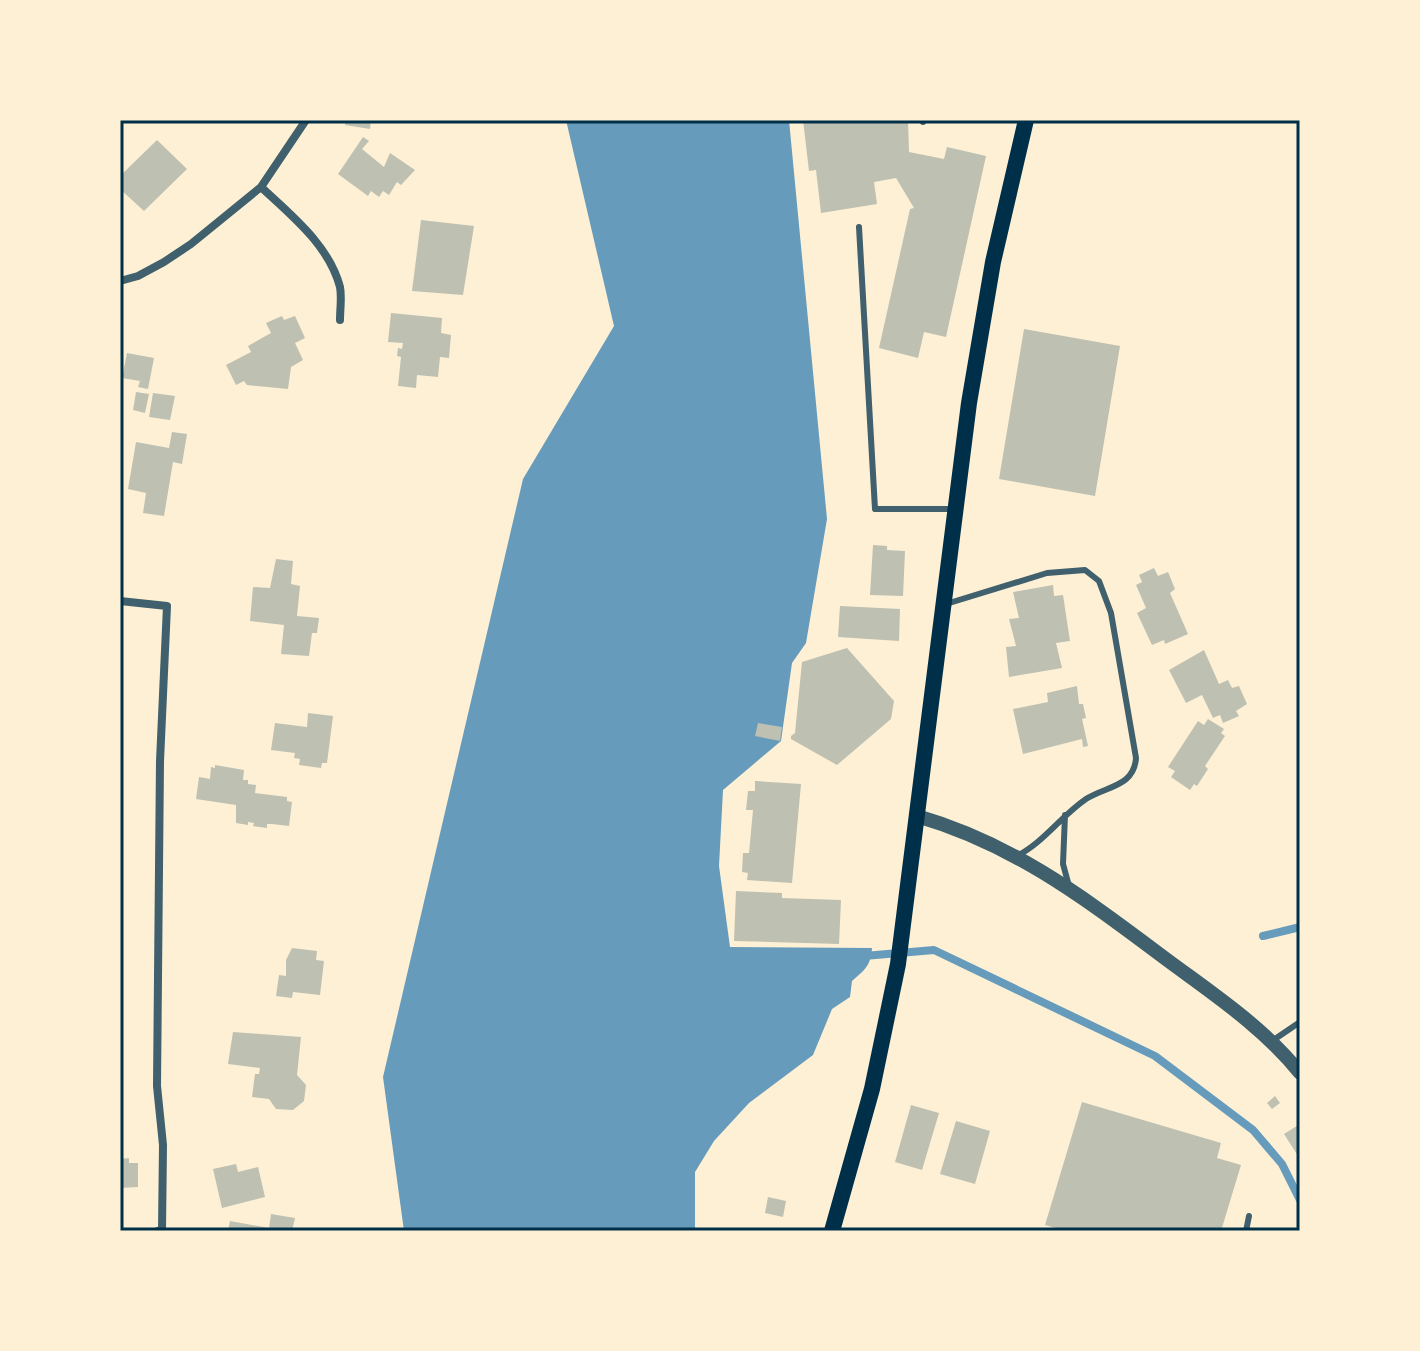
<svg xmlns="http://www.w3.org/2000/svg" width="1420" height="1351" font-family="Lora,serif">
	<rect width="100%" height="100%" fill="#fdf0d5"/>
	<!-- water -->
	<path fill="#669bbc" d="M 566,120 L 789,120 L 827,519 L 806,643 L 792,663 L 781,741 L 723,790 L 719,866 L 730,947 L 872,948 C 871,965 865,970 852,981 L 850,997 L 832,1009 L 813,1055 L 749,1103 L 714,1141 L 695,1172 L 695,1231 L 404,1231 L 383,1077 L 523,479 L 614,326 Z"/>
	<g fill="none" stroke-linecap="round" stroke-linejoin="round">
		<!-- stream -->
		<path stroke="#669bbc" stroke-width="8" d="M 1263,936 L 1300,927
			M 864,956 L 934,950 L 1155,1056 L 1253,1130 L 1282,1164 L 1300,1200"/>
	</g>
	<!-- building -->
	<path fill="#bec0b2" d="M 346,120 L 371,120 L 370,129 L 345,125 Z
		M 803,120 L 908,120 L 909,152 L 944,159 L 947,147 L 986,156 L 946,337 L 924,332 L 918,358 L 879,348 L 910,209 L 914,208 L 896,178 L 874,182 L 877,204 L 821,213 L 816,170 L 809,171 Z
		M 363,137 L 369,141 L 362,149 L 384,167 L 390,153 L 415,170 L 401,185 L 397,182 L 389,195 L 383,191 L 379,197 L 371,191 L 368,196 L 338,174 Z
		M 157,140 L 187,169 L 144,211 L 120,189 L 120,176 Z
		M 421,220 L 474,226 L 463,295 L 412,291 Z
		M 391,313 L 442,318 L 441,333 L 451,335 L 449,358 L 440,357 L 438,377 L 417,375 L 416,388 L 398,386 L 401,357 L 397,356 L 398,348 L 402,349 L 403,343 L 388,342 Z
		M 282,316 L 284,320 L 295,316 L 305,338 L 295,343 L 303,360 L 291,367 L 288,389 L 247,385 L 244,381 L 236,385 L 226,365 L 251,352 L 248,346 L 271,333 L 266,323 Z
		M 1024,329 L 1120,346 L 1095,496 L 999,479 Z
		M 127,353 L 154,358 L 148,389 L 138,387 L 140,381 L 122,378 Z
		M 136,392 L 149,394 L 145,413 L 133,410 Z
		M 153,393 L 175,396 L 170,420 L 149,417 Z
		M 172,432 L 187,434 L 182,464 L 173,462 L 164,516 L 143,513 L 146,493 L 128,489 L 136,442 L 169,448 Z
		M 873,545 L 887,546 L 887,550 L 905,551 L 903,596 L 870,595 Z
		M 276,559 L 293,561 L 291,584 L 300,586 L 297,616 L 319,618 L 317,633 L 312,633 L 309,656 L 281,654 L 284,625 L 250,621 L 253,587 L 270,588 Z
		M 1154,568 L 1158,576 L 1168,572 L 1175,589 L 1170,593 L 1188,634 L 1165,644 L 1164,640 L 1152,645 L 1137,613 L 1146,608 L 1136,585 L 1142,582 L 1139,575 Z
		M 1053,585 L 1054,596 L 1063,595 L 1070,641 L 1056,643 L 1062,668 L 1009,677 L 1006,647 L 1016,646 L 1009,619 L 1019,618 L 1013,592 Z
		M 840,606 L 900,609 L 899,641 L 838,637 Z
		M 847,648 L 894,701 L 891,719 L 837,765 L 791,739 L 791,736 L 795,733 L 802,662 Z
		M 1204,650 L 1219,684 L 1228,680 L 1232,688 L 1239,686 L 1247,704 L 1236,711 L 1239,716 L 1223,723 L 1220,715 L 1213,718 L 1202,695 L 1186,703 L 1169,670 Z
		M 1077,686 L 1079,704 L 1083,704 L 1086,718 L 1082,719 L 1088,746 L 1083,747 L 1082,739 L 1023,754 L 1013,709 L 1048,702 L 1047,693 Z
		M 308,713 L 333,716 L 327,763 L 322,763 L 321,768 L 299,765 L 300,759 L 294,758 L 295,753 L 271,750 L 275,723 L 307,727 Z
		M 1208,719 L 1224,729 L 1221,733 L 1225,736 L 1205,766 L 1208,769 L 1197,786 L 1194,784 L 1190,790 L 1171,777 L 1175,771 L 1168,767 L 1198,721 L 1204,725 Z
		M 758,723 L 782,727 L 780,741 L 755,736 Z
		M 215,765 L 244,770 L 243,780 L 248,780 L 248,784 L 256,785 L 255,793 L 287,797 L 287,801 L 292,802 L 289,826 L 272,824 L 267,824 L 267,828 L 253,826 L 254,823 L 248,822 L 248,825 L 236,823 L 236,805 L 196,799 L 199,777 L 210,779 L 211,767 L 215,768 Z
		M 755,781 L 801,784 L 792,883 L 747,880 L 748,873 L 742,872 L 743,853 L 749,853 L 753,810 L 746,810 L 748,791 L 755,791 Z
		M 736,891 L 782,893 L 782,898 L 841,900 L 839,944 L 734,941 Z
		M 292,948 L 317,951 L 316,960 L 324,961 L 320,995 L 293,992 L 292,998 L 276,996 L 279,975 L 286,976 L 286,960 Z
		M 233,1032 L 301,1037 L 297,1075 L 306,1085 L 304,1101 L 293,1110 L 276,1109 L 269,1099 L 252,1097 L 255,1074 L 259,1074 L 260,1068 L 228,1064 Z
		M 1275,1096 L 1280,1103 L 1272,1109 L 1267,1103 Z
		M 1082,1102 L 1221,1143 L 1217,1158 L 1241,1165 L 1221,1231 L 1196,1228 L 1195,1231 L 1067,1231 L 1045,1225 Z
		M 911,1105 L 939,1113 L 922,1170 L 895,1162 Z
		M 956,1121 L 990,1131 L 975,1184 L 940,1174 Z
		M 1300,1124 L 1300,1159 L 1284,1134 Z
		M 129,1158 L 129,1163 L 138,1163 L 138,1187 L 120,1188 L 120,1159 Z
		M 236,1164 L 238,1172 L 258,1167 L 265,1197 L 222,1208 L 213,1169 Z
		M 768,1197 L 786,1201 L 783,1217 L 765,1213 Z
		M 271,1214 L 295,1218 L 292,1231 L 228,1231 L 230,1221 L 269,1228 Z"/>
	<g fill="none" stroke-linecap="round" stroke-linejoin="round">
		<!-- service -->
		<path stroke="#3f606c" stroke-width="6" d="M 923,120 L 923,122
			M 859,227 L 875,509 L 954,509
			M 946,604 L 1047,573 L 1085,570 L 1099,581 L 1111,613 L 1136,758 C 1134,787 1106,786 1086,799 C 1061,816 1044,842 1017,856
			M 1065,815 L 1063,864 L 1069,886
			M 1272,1041 L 1300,1022
			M 1246,1231 L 1249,1216"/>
		<!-- minor -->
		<path stroke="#3f606c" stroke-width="8" d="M 261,187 C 291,215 329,245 340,287 C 342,297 340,309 340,320
			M 120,281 L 138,276 L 164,262 L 191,244 L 261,187 L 306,120
			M 120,601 L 167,606 L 160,761 L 157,1086 L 163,1145 L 162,1230 L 158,1231"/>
		<!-- tertiary -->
		<path stroke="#3f606c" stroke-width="14" d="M 917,816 C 1017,845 1088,901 1170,962 C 1216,996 1264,1028 1300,1073"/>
		<!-- secondary -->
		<path stroke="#003049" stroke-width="16" d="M 832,1231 L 872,1089 L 898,964 L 969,403 L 993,262 L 1026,120"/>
	</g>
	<!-- border -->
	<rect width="1420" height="1351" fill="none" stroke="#fdf0d5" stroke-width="244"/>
	<rect x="122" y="122" width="1176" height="1107" fill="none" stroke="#003049" stroke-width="3"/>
</svg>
